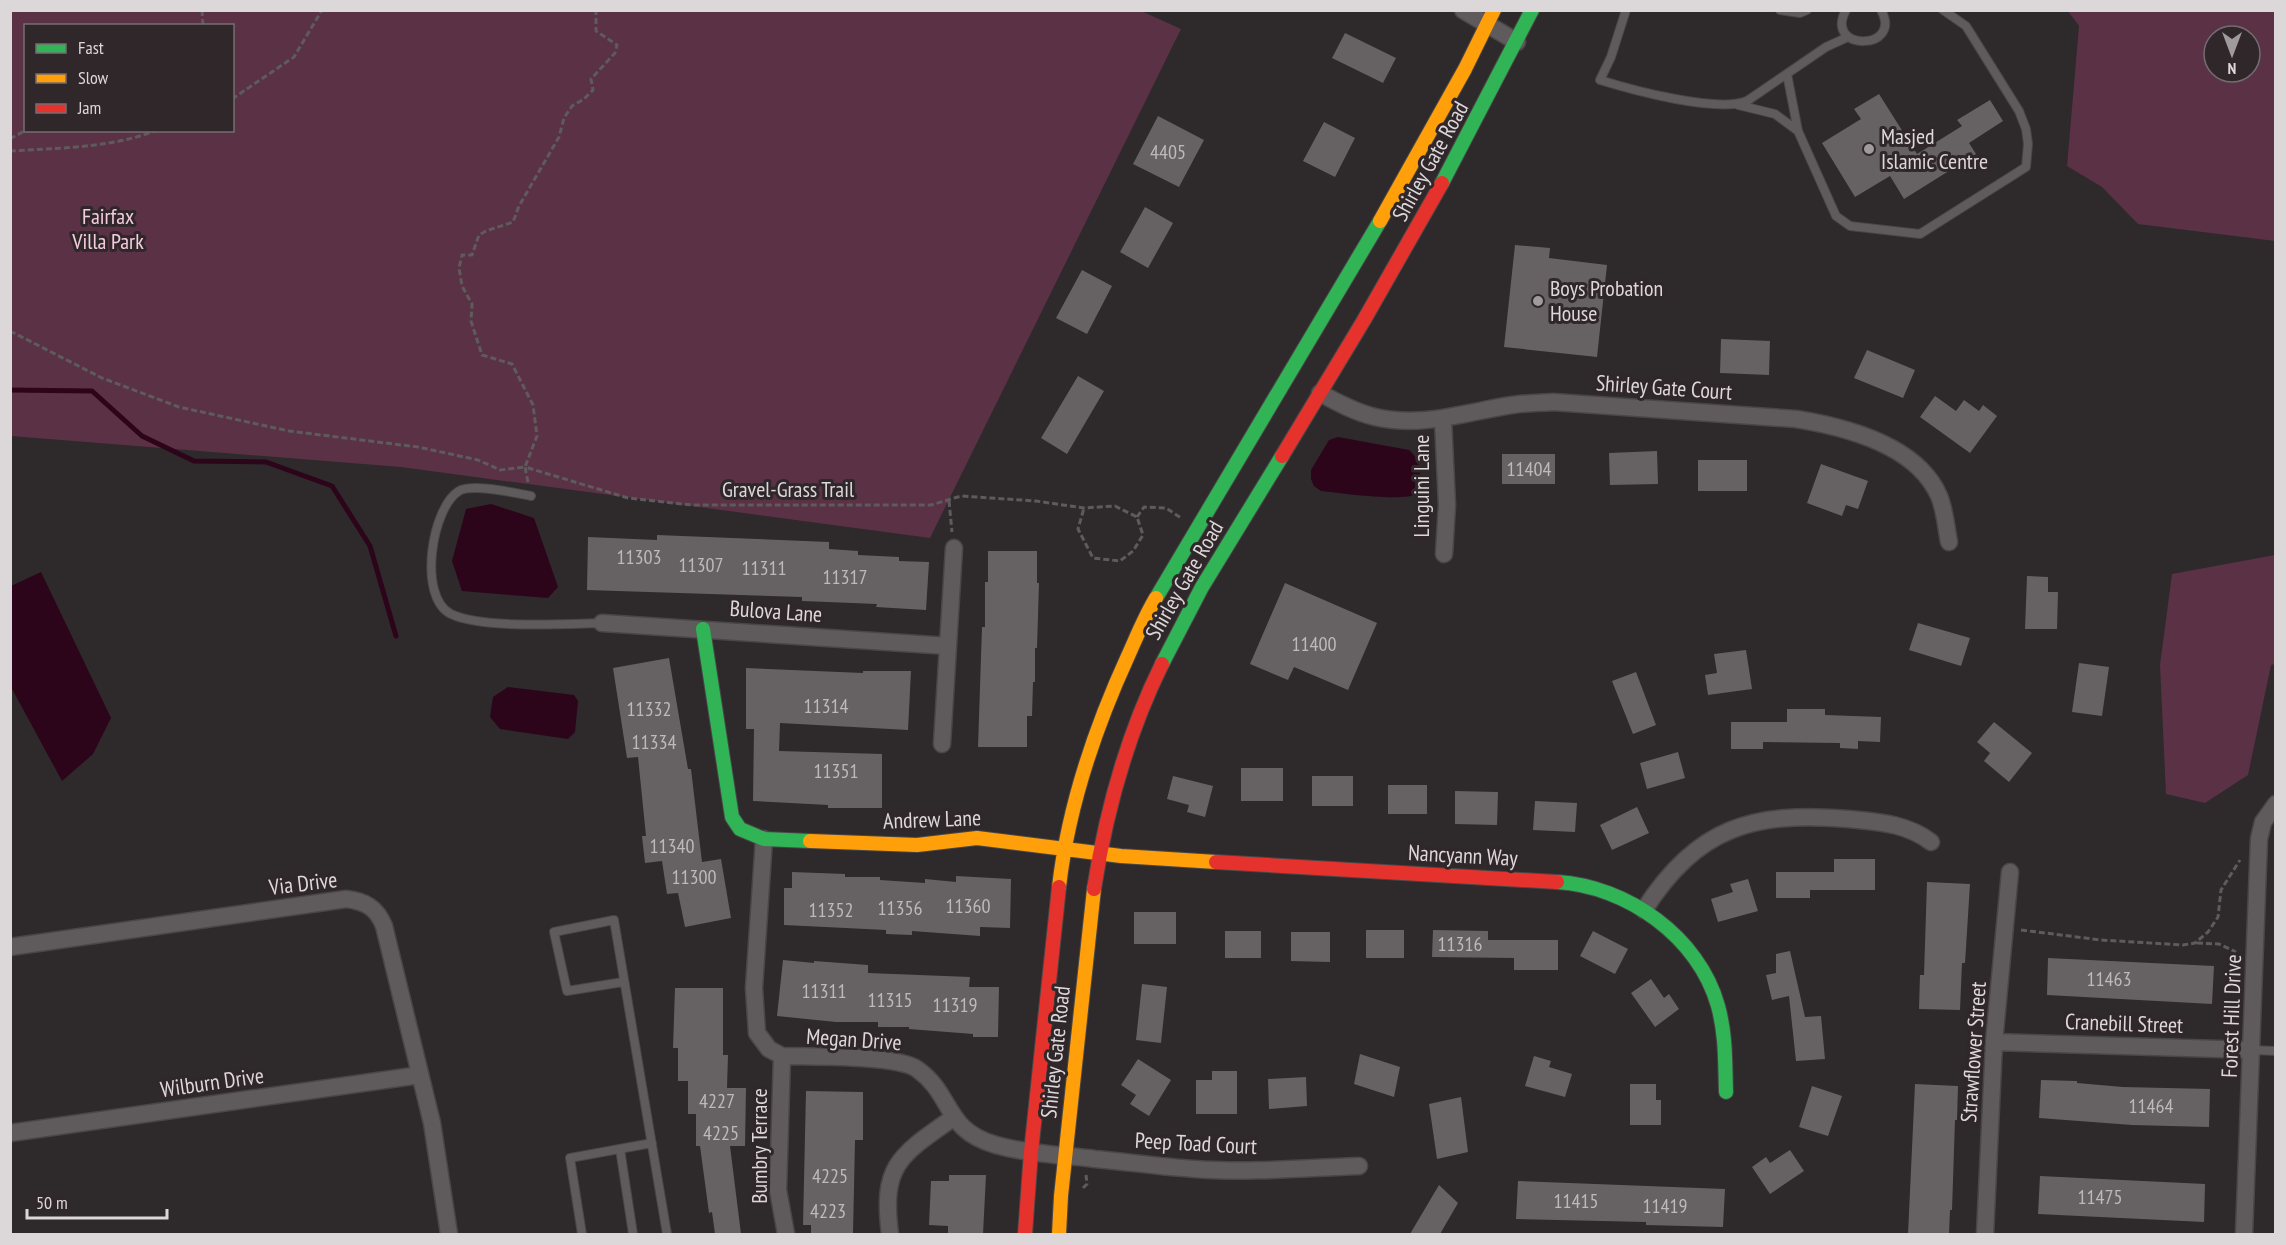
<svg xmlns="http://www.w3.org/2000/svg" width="2286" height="1245" font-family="'PT Sans Narrow',sans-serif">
	<rect width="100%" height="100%" fill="#2e292b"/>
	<!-- green -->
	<path fill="#5b3145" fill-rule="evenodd" d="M 1139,10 L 1181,29 L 930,538 L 401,467 L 11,436 L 11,11 ZM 26,26 L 232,26 L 232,130 L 26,130 Z
		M 2068,11 L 2275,11 L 2275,241 L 2138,224 L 2102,187 L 2067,166 L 2079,26 ZM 2214,36 L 2250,36 L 2250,72 L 2214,72 Z
		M 2275,555 L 2275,664 L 2271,665 L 2248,775 L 2205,803 L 2166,794 L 2160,665 L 2172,574 Z"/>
	<!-- water -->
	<path fill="#2d051b" d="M 1338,437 L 1409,450 C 1422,460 1422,479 1417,494 C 1403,502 1340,493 1321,491 L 1314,486 L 1311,479 L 1311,470 L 1329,440 Z
		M 491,504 L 534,518 L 558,587 L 548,598 L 462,591 L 452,561 L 466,509 Z
		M 41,572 L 111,718 L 93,754 L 62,781 L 11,687 L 11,586 Z
		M 508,687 L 574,695 L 578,701 L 575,732 L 568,739 L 500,729 L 490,717 L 493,697 Z"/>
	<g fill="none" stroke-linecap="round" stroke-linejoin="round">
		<!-- stream -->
		<path stroke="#2d051b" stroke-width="5" d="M 10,390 L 92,391 L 142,436 L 194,461 L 266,462 L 332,486 L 370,546 L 396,636"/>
	</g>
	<!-- building -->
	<path fill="#666264" d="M 1345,33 L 1396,58 L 1383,83 L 1332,58 Z
		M 1879,94 L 1917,154 L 1962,126 L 1957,120 L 1990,100 L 2003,121 L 1969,143 L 1976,154 L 1904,199 L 1890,176 L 1855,197 L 1822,143 L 1861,119 L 1854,109 Z
		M 1158,116 L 1204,140 L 1179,187 L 1133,164 Z
		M 1324,122 L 1355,138 L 1335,177 L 1303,161 Z
		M 1145,207 L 1173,223 L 1148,268 L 1120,252 Z
		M 1515,245 L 1550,248 L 1549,258 L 1607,265 L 1597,357 L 1504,347 Z
		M 1082,270 L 1112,286 L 1087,334 L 1056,318 Z
		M 1721,339 L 1770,341 L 1769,375 L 1720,373 Z
		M 1867,350 L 1915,370 L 1903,398 L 1854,378 Z
		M 1078,376 L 1104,391 L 1067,454 L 1041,438 Z
		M 1935,396 L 1956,411 L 1964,400 L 1979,411 L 1983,405 L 1997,416 L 1970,453 L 1920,417 Z
		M 1657,451 L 1658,484 L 1610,485 L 1609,453 Z
		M 1502,454 L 1555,454 L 1555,484 L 1502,484 Z
		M 1698,460 L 1747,460 L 1747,491 L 1698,491 Z
		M 1821,464 L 1868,481 L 1858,509 L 1846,505 L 1842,516 L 1807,503 Z
		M 657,535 L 829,542 L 829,549 L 858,551 L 858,555 L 899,557 L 899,561 L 929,562 L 926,610 L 876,607 L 877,604 L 802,601 L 802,597 L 587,590 L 588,537 L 657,540 Z
		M 988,551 L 1037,551 L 1037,583 L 1039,583 L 1037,648 L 1035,648 L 1035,682 L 1033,682 L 1032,716 L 1027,716 L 1027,747 L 978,747 L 982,627 L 985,627 L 985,582 L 988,582 Z
		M 2027,576 L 2048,577 L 2048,592 L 2058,592 L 2057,629 L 2025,629 Z
		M 1285,583 L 1377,623 L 1348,690 L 1294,667 L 1288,680 L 1250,664 Z
		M 1918,623 L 1970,638 L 1961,666 L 1909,650 Z
		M 1746,650 L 1752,689 L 1708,695 L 1705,675 L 1717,673 L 1714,654 Z
		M 669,658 L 688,769 L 691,769 L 702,862 L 721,859 L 731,918 L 685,927 L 678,893 L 667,894 L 662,861 L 645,863 L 642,836 L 646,836 L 638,757 L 627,758 L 613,668 Z
		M 2079,663 L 2109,667 L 2102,716 L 2072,712 Z
		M 746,668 L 863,673 L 863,671 L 911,671 L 908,730 L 780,723 L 779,751 L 882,754 L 882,808 L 828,808 L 828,805 L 753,801 L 754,729 L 746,729 Z
		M 1636,672 L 1656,725 L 1633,734 L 1612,681 Z
		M 1787,709 L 1825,709 L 1825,715 L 1881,717 L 1880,742 L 1858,741 L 1858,749 L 1840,748 L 1840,743 L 1763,742 L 1763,749 L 1731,749 L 1731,722 L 1787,722 Z
		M 1994,722 L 2032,753 L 2009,782 L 1984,761 L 1990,753 L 1977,742 Z
		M 1678,752 L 1685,778 L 1647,789 L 1640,763 Z
		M 1241,768 L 1283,768 L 1283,801 L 1241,801 Z
		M 1173,776 L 1213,786 L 1205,817 L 1187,812 L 1189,805 L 1167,799 Z
		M 1312,776 L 1353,776 L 1353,806 L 1312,806 Z
		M 1388,785 L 1427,785 L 1427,814 L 1388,814 Z
		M 1455,791 L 1498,792 L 1497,825 L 1455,824 Z
		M 1535,801 L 1577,803 L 1575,832 L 1533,830 Z
		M 1637,807 L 1649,833 L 1612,850 L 1600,825 Z
		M 1834,859 L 1875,859 L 1875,890 L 1810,890 L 1810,898 L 1776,898 L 1776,872 L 1834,872 Z
		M 792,872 L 845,874 L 845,877 L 880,877 L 880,880 L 925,883 L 925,879 L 956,882 L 956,876 L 1011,879 L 1010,928 L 980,927 L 980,936 L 912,931 L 912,935 L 886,934 L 886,930 L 784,925 L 784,888 L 792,888 Z
		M 1748,879 L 1758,911 L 1718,922 L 1711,899 L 1733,892 L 1730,884 Z
		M 1927,882 L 1970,884 L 1965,963 L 1962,963 L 1960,1010 L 1919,1009 L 1920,975 L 1924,975 Z
		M 1134,912 L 1176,912 L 1176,944 L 1134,944 Z
		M 1366,930 L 1404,930 L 1404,958 L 1366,958 Z
		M 1433,930 L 1488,931 L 1488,940 L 1558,940 L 1558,970 L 1514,970 L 1514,958 L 1432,957 Z
		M 1225,931 L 1261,931 L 1261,958 L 1225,958 Z
		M 1593,931 L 1628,949 L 1615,974 L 1580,956 Z
		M 1291,932 L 1330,932 L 1330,962 L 1291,961 Z
		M 1790,951 L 1805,1017 L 1821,1016 L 1825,1059 L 1796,1061 L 1789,996 L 1772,1000 L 1766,975 L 1776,973 L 1776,954 Z
		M 2048,958 L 2214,966 L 2212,1004 L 2047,995 Z
		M 783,960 L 814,963 L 814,961 L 868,965 L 868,973 L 970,977 L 969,987 L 999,987 L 998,1037 L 973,1037 L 973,1034 L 909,1029 L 909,1027 L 878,1027 L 878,1022 L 836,1022 L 777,1016 Z
		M 1651,979 L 1664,998 L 1669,994 L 1679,1009 L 1655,1027 L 1631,993 Z
		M 1142,984 L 1167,987 L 1161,1043 L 1136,1040 Z
		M 675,988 L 723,988 L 723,1055 L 728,1055 L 727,1088 L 746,1088 L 745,1146 L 730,1146 L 741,1234 L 715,1234 L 712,1212 L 709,1213 L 700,1146 L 696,1146 L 696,1114 L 688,1114 L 688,1081 L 678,1081 L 678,1048 L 673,1048 Z
		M 1360,1054 L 1400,1067 L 1394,1097 L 1354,1084 Z
		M 1534,1056 L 1551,1061 L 1549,1067 L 1572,1074 L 1565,1097 L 1525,1086 Z
		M 1138,1059 L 1171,1080 L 1149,1116 L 1130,1104 L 1136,1095 L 1121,1085 Z
		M 1212,1071 L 1237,1071 L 1237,1114 L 1196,1114 L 1196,1080 L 1212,1080 Z
		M 1306,1077 L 1307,1106 L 1269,1109 L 1268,1079 Z
		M 2041,1080 L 2077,1081 L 2077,1083 L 2123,1087 L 2210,1089 L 2209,1127 L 2132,1125 L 2039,1118 Z
		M 1630,1084 L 1656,1084 L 1656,1100 L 1661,1100 L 1661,1125 L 1630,1125 Z
		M 1915,1084 L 1958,1086 L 1957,1120 L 1955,1120 L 1952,1210 L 1950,1210 L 1949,1234 L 1908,1234 Z
		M 1812,1086 L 1842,1096 L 1828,1136 L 1799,1127 Z
		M 806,1091 L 863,1092 L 863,1140 L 855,1140 L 853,1234 L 811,1234 L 811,1225 L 803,1225 Z
		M 1461,1097 L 1468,1152 L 1437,1159 L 1429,1104 Z
		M 1790,1150 L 1804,1171 L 1770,1194 L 1752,1167 L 1766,1157 L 1770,1163 Z
		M 949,1175 L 986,1175 L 983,1234 L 948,1234 L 948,1226 L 929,1225 L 931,1181 L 949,1181 Z
		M 2040,1176 L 2205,1184 L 2204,1222 L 2038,1214 Z
		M 1518,1181 L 1725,1189 L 1723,1227 L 1646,1225 L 1646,1222 L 1516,1219 Z
		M 1439,1185 L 1458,1203 L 1440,1234 L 1410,1234 Z"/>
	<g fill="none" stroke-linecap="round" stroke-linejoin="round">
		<defs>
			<path id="lane" d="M 1626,10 L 1611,57 L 1600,80 C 1632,90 1717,113 1747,101 L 1826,47 L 1848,37
				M 1780,10 L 1800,13 L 1807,10
				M 1846,10 C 1823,52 1904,51 1881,10
				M 1787,74 L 1798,131
				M 1738,105 L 1775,114 L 1798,131 L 1836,216 L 1850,226 L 1920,234 L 2026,167 L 2028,144 L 2026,129 L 2019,111 L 1966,26 L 1943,10
				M 531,496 C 515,493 472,483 459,491 C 432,507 417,597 451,614 C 482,629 565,624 602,623
				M 623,982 L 567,991 L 554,932 L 614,920 L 667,1234
				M 2252,1050 L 2276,1051
				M 620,1149 L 633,1234
				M 582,1234 L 570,1158 L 652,1143"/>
			<path id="street" d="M 1463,10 L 1517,42
				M 1320,393 C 1338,403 1355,412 1375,417 C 1422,428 1466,412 1512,405 C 1525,403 1540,403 1553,402 L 1796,419 C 1846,427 1917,445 1939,496 C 1945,510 1946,527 1949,542
				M 1443,419 L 1447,505 L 1444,554
				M 602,623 L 948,646
				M 942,744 L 954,548
				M 764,839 L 754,988 L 757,1033 L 769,1049 L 782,1056 C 810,1057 897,1055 917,1069 C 954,1095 943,1130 996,1145 C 1028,1154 1063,1155 1095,1159 C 1129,1162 1162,1167 1195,1169 C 1250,1173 1305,1168 1359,1166
				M 1644,910 C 1697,827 1753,811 1848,819 C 1878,822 1906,823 1931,842
				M 10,947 L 346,899 C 365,901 377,908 384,926 L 432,1123 L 449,1234
				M 1994,1042 L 2252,1050
				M 782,1056 L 778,1190 L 786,1234
				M 10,1133 L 420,1075
				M 890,1234 C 881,1165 900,1155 953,1118
				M 1985,1234 L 1994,1042 L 2010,872
				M 2244,1234 L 2259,839 L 2263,822 L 2276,804"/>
			<path id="fast" d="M 1442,183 L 1532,10
				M 1156,598 L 1380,221
				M 703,629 L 732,817 L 740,829 L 764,839 L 810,841
				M 1162,664 L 1202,587 L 1282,456
				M 1557,882 C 1627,886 1699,937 1718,1006 C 1726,1035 1725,1062 1726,1092"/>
			<path id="slow" d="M 1380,221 L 1465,69 L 1494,10
				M 810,841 L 917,845 L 977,838 L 1121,856 L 1216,862
				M 1059,887 C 1068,808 1095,728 1128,656 C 1137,636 1145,616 1156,598
				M 1059,1234 L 1061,1196 L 1094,889"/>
			<path id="jam" d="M 1282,456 L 1364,320 L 1442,183
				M 1216,862 L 1557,882
				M 1094,889 C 1106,811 1127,735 1162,664
				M 1025,1234 L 1031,1152 L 1059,887"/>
		</defs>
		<!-- lane casing -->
		<use href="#lane" stroke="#494647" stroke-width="10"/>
		<!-- street casing -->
		<use href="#street" stroke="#494647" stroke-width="19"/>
		<!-- fast casing -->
		<use href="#fast" stroke="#494647" stroke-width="16"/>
		<!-- slow casing -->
		<use href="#slow" stroke="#494647" stroke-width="16"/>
		<!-- jam casing -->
		<use href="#jam" stroke="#494647" stroke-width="16"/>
		<!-- path -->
		<path stroke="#5e5b5c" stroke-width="3" stroke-dasharray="6 3" stroke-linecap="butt" d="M 202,10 L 203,26
			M 232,99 L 294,57 L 322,10
			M 10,139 L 26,130
			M 10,151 C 58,148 113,148 157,130
			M 10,331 L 102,378 L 179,407 L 289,431 L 418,447 L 478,460 L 500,470 L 525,467 L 537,436 L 533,405 L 512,364 L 482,355 L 471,321 L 472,304 L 462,286 L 459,268 L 462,255 L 472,255 L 479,235 L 486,231 L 513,222 L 519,206 L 559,137 L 564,118 L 572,106 L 584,99 L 593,90 L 591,79 L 615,53 L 617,45 L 596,31 L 596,10
			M 528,482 L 525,467 L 628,498 L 692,505 L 931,505 L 961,496 L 1036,501 L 1084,508 L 1115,506 L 1137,517 L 1143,535 L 1133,551 L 1120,561 L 1093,558 L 1078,529 L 1084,508
			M 949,501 L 952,532
			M 1137,517 L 1144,507 L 1166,508 L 1181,518
			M 2021,930 L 2101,940 L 2183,945 L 2195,943 L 2208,932 L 2218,917 L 2221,890 L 2240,860
			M 2197,943 L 2219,944 L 2236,952
			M 1083,1188 L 1087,1184 L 1086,1175"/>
		<!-- lane -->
		<use href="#lane" stroke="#5f5b5d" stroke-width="8"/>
		<!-- street -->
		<use href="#street" stroke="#5f5b5d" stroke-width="16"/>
		<!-- fast -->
		<use href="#fast" stroke="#30b455" stroke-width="14"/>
		<!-- slow -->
		<use href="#slow" stroke="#ff9f0a" stroke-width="14"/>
		<!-- jam -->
		<use href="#jam" stroke="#e5322d" stroke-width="14"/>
	</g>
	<!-- markers -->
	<g fill="#9f9a9c" stroke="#30272b" stroke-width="2">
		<circle cx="1869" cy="149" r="6"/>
		<circle cx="1538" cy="301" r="6"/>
	</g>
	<g text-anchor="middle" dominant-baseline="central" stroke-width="6" stroke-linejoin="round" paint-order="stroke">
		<!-- number labels -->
		<g font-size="20" fill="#bebabc">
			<text x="1168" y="152">4405</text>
			<text x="1529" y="469">11404</text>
			<text x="639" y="557">11303</text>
			<text x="701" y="565">11307</text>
			<text x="764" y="568">11311</text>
			<text x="845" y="577">11317</text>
			<text x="1314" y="644">11400</text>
			<text x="826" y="706">11314</text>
			<text x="649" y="709">11332</text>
			<text x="654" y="742">11334</text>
			<text x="836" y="771">11351</text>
			<text x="672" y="846">11340</text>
			<text x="694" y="877">11300</text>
			<text x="968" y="906">11360</text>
			<text x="900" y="908">11356</text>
			<text x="831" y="910">11352</text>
			<text x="1460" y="944">11316</text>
			<text x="2109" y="979">11463</text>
			<text x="824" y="991">11311</text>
			<text x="890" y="1000">11315</text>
			<text x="955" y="1005">11319</text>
			<text x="717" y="1101">4227</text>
			<text x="2151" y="1106">11464</text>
			<text x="721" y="1133">4225</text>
			<text x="830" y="1176">4225</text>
			<text x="2100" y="1197">11475</text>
			<text x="1576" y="1201">11415</text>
			<text x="1665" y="1206">11419</text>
			<text x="828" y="1211">4223</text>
		</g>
		<!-- poi labels -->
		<g font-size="22" fill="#dcd7d9" stroke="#30272b" text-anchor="start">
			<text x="1881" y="136">Masjed<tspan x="1881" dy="25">Islamic Centre</tspan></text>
			<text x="1550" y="288">Boys Probation<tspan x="1550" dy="25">House</tspan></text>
		</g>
		<!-- street labels -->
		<g font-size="22" fill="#dcd7d9" stroke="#30272b">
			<text transform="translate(1430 161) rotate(-61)">Shirley Gate Road</text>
			<text transform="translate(1664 387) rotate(4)">Shirley Gate Court</text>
			<text transform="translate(1421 486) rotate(-90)">Linguini Lane</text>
			<text x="788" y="489">Gravel-Grass Trail</text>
			<text transform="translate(1184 580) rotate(-60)">Shirley Gate Road</text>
			<text transform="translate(776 611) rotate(4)">Bulova Lane</text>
			<text transform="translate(932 819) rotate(-2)">Andrew Lane</text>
			<text transform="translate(1463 855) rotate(3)">Nancyann Way</text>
			<text transform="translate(303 883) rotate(-7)">Via Drive</text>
			<text transform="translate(2231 1016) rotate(-88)">Forest Hill Drive</text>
			<text transform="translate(2124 1023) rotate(2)">Cranebill Street</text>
			<text transform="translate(854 1039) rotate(4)">Megan Drive</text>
			<text transform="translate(1055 1052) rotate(-84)">Shirley Gate Road</text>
			<text transform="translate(1973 1052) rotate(-86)">Strawflower Street</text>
			<text transform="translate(212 1082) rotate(-8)">Wilburn Drive</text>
			<text transform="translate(1196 1143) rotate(3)">Peep Toad Court</text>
			<text transform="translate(759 1146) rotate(-90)">Bumbry Terrace</text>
		</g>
		<!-- park labels -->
		<g font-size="22" fill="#f5ccdd" stroke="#30272b">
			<text x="108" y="216">Fairfax<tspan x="108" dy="25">Villa Park</tspan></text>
		</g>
	</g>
	<!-- border -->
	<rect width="2286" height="1245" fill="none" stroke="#dcd7d9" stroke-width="24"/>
	<!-- legend -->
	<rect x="24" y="24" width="210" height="108" fill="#30272b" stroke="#756d71" stroke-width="1.5"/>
	<rect x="36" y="44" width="30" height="9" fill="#30b455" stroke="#756d71" stroke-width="1.5"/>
	<text x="78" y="54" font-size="18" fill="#dcd7d9">Fast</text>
	<rect x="36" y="74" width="30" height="9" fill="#ff9f0a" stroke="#756d71" stroke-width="1.5"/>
	<text x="78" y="84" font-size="18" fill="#dcd7d9">Slow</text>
	<rect x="36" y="104" width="30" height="9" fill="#e5322d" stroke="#756d71" stroke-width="1.5"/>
	<text x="78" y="114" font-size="18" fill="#dcd7d9">Jam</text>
	<!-- north arrow -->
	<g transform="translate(2232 54) rotate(180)"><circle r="28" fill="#30272b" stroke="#756d71" stroke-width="1.5"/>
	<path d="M0-4.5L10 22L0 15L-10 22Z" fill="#9f9a9c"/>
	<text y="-9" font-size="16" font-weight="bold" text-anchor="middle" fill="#dcd7d9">N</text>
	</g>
	<!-- scale -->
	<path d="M27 1209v9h140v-9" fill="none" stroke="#dcd7d9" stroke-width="3"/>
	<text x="36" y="1209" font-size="18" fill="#dcd7d9" stroke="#30272b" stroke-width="4.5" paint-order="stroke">50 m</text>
</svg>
